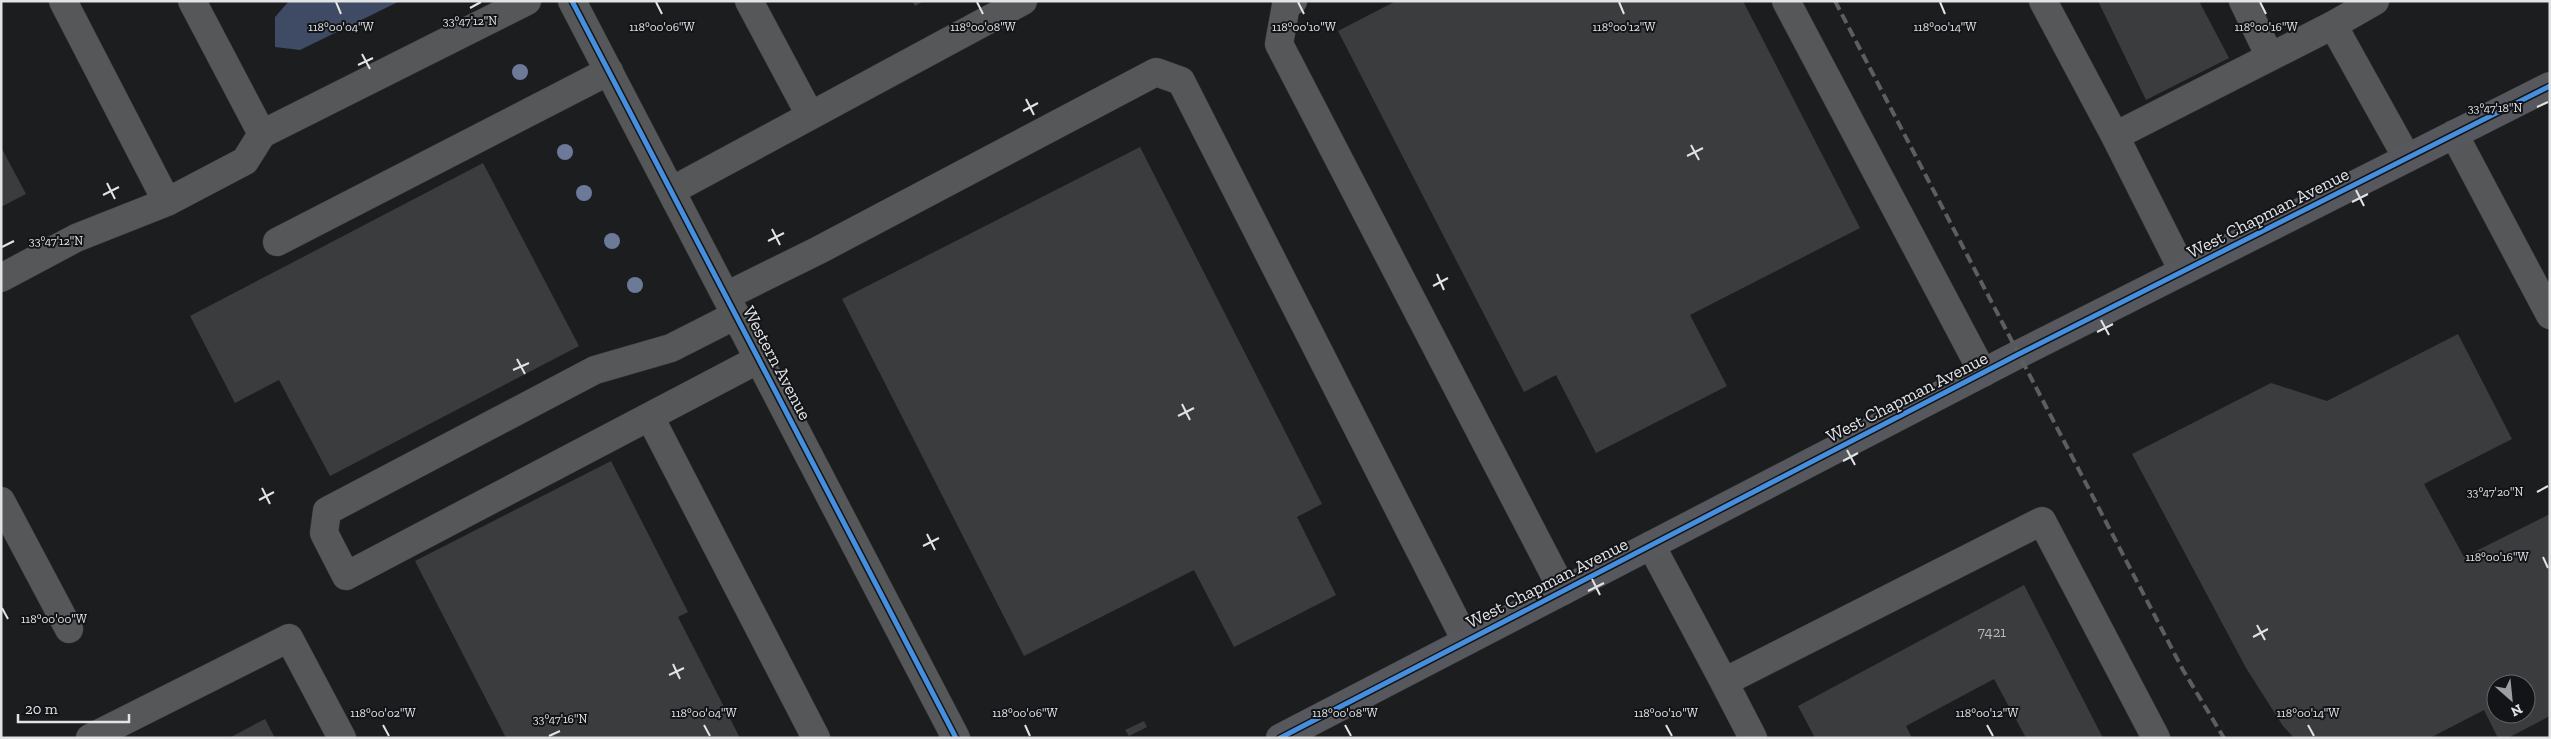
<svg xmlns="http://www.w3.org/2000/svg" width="2551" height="739" font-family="'Zilla Slab',serif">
	<rect width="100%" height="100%" fill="#1c1d1f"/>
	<!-- forest -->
	<path fill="#3f4a64" d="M 289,1 L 400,1 L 300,50 L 275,47 L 275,17 Z"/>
	<!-- building -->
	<path fill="#3b3c3d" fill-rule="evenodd" d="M 912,1 L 924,1 L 915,6 Z
		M 1396,1 L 1743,1 L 1860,228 L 1690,315 L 1727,386 L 1596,453 L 1556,375 L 1524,392 L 1338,31 Z
		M 2098,1 L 2199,1 L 2229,58 L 2146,100 Z
		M 1,147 L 26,194 L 1,207 Z
		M 1140,147 L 1322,504 L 1297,517 L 1336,595 L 1234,647 L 1194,570 L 1024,656 L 842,299 Z
		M 483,163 L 579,346 L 330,476 L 279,380 L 235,403 L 190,316 Z
		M 2458,334 L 2512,439 L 2424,484 L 2464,557 L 2550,514 L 2550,716 L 2508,738 L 2498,738 L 2484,710 L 2430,738 L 2294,738 L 2283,726 L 2246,668 L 2132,454 L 2271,383 L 2327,401 ZM 2496,684 L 2526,684 L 2526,714 L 2496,714 Z
		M 611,461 L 688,612 L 678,617 L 740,738 L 506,738 L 415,561 Z
		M 2024,585 L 2103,738 L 2026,738 L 1994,679 L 1906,726 L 1912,738 L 1815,738 L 1798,706 Z
		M 265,719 L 275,738 L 229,738 Z
		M 1144,721 L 1147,727 L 1129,736 L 1125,730 Z"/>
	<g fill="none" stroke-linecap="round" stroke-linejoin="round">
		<defs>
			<path id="minor" d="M 63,1 L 167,202 L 245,161 L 262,134 L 192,1
				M 572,1 L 956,738
				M 749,1 L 810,115
				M 1293,1 L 1286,5 L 1279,44 L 1563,591
				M 1786,1 L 1983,373
				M 2043,1 L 2115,136
				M 2243,1 L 2270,57
				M 2333,25 L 2375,1
				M 262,134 L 527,1
				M 2454,134 L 2550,315
				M 671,191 L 1023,1
				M 277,242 L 609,71
				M 2183,271 L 2115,136 L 2333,25 L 2407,158
				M 1,278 L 76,238 L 167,202
				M 726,296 L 819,250 L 1156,72 L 1181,81 L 1466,641
				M 736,315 L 671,348 L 595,370 L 327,511 L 324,533 L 346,576 L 759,359
				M 650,417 L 816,738
				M 1,501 L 69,629
				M 1651,545 L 1724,682
				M 90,738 L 289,638 L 342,738
				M 1753,738 L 1724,682 L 2042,521 L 2156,738"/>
			<path id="major" d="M 1280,738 L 2019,354 L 2550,86"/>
		</defs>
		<!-- minor casing -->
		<use href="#minor" stroke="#363739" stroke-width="29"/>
		<!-- major casing -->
		<use href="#major" stroke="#363739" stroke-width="29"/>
		<!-- minor -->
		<use href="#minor" stroke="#565758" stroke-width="28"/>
		<!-- major -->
		<use href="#major" stroke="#56585d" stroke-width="28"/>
		<!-- rail -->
		<path stroke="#5d5e60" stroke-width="4" stroke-dasharray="10 5" stroke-linecap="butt" d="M 1835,1 L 2183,670 L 2224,738"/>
		<defs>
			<path id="cycleway" d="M 572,1 L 956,738
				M 1280,738 L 2019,354 L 2550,86"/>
		</defs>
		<!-- cycleway casing -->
		<use href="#cycleway" stroke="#121417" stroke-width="8"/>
		<!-- cycleway -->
		<use href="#cycleway" stroke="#468fdf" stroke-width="5"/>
	</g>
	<!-- trees -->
	<g fill="#6c7999">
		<circle cx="520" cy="72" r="8"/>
		<circle cx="565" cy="152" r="8"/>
		<circle cx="584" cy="193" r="8"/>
		<circle cx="612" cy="241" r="8"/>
		<circle cx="635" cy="285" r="8"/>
	</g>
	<!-- ticks -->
	<path fill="none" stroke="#e2e3e5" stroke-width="2" d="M 336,2 L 341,14M 656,2 L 662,14M 977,2 L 983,14M 1298,2 L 1304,14M 1619,2 L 1624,14M 1940,2 L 1945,14M 2260,2 L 2266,14M 470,8 L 481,2M 362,54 L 370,69M 358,65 L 373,58M 1026,99 L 1034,115M 2537,107 L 2548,102M 1023,111 L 1038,103M 1691,145 L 1699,160M 1687,156 L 1703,148M 107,183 L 115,199M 2356,190 L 2364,206M 103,195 L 119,187M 2352,202 L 2368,194M 772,229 L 780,245M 768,241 L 784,233M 2,247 L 14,241M 1437,274 L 1444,290M 1433,286 L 1448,278M 2101,320 L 2109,335M 2097,332 L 2113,324M 517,359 L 525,374M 513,370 L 529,363M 1182,404 L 1190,420M 1178,416 L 1194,408M 1847,450 L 1855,465M 1843,461 L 1858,453M 262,488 L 270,504M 2537,492 L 2548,486M 259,500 L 274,492M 927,534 L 935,550M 923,546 L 939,538M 2543,557 L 2548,568M 1592,579 L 1600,595M 1588,591 L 1604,583M 2,608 L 8,619M 2257,625 L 2265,640M 2253,637 L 2268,629M 673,664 L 680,679M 669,675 L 684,668M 383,725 L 389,736M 704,725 L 710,736M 1025,725 L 1030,736M 1345,725 L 1351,736M 1666,725 L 1672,736M 1987,725 L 1993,736M 2308,725 L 2314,736M 549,736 L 560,731"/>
	<g text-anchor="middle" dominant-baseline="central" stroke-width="4" stroke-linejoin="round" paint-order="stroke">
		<!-- number labels -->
		<g font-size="15" fill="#b8b9bb">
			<text x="1992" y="632">7421</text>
		</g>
		<!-- street labels -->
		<g font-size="18" fill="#e2e3e5" stroke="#121417">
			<text transform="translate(2268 213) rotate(-27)">West Chapman Avenue</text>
			<text transform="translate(777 363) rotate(62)">Western Avenue</text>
			<text transform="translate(1907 397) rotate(-27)">West Chapman Avenue</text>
			<text transform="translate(1547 583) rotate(-27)">West Chapman Avenue</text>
		</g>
	</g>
	<g font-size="12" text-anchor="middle" fill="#e2e3e5" stroke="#121417" stroke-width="4" stroke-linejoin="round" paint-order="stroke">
		<text x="470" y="25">33°47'12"N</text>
		<text x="341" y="31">118°00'04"W</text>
		<text x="662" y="31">118°00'06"W</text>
		<text x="983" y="31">118°00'08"W</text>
		<text x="1304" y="31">118°00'10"W</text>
		<text x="1624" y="31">118°00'12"W</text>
		<text x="1945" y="31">118°00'14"W</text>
		<text x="2266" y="31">118°00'16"W</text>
		<text x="2495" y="112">33°47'18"N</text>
		<text x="56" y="245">33°47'12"N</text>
		<text x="2495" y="496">33°47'20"N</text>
		<text x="2497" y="561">118°00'16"W</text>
		<text x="54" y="623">118°00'00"W</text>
		<text x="383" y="717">118°00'02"W</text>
		<text x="704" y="717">118°00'04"W</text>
		<text x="1025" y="717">118°00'06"W</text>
		<text x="1345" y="717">118°00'08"W</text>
		<text x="1666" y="717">118°00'10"W</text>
		<text x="1987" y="717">118°00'12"W</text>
		<text x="2308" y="717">118°00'14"W</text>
		<text x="560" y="723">33°47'16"N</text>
	</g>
	<!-- border -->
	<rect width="2551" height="739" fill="none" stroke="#e2e3e5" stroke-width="5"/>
	<!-- north arrow -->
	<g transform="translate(2511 699) rotate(153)"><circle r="24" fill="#121417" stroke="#656769"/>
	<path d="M0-4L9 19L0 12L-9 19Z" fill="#9d9ea0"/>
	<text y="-8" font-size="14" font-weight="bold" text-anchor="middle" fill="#e2e3e5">N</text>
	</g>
	<!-- scale -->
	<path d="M18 714v8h111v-8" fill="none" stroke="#e2e3e5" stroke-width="2.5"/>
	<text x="25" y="714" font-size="15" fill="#e2e3e5" stroke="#121417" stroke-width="4" paint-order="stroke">20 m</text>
</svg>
